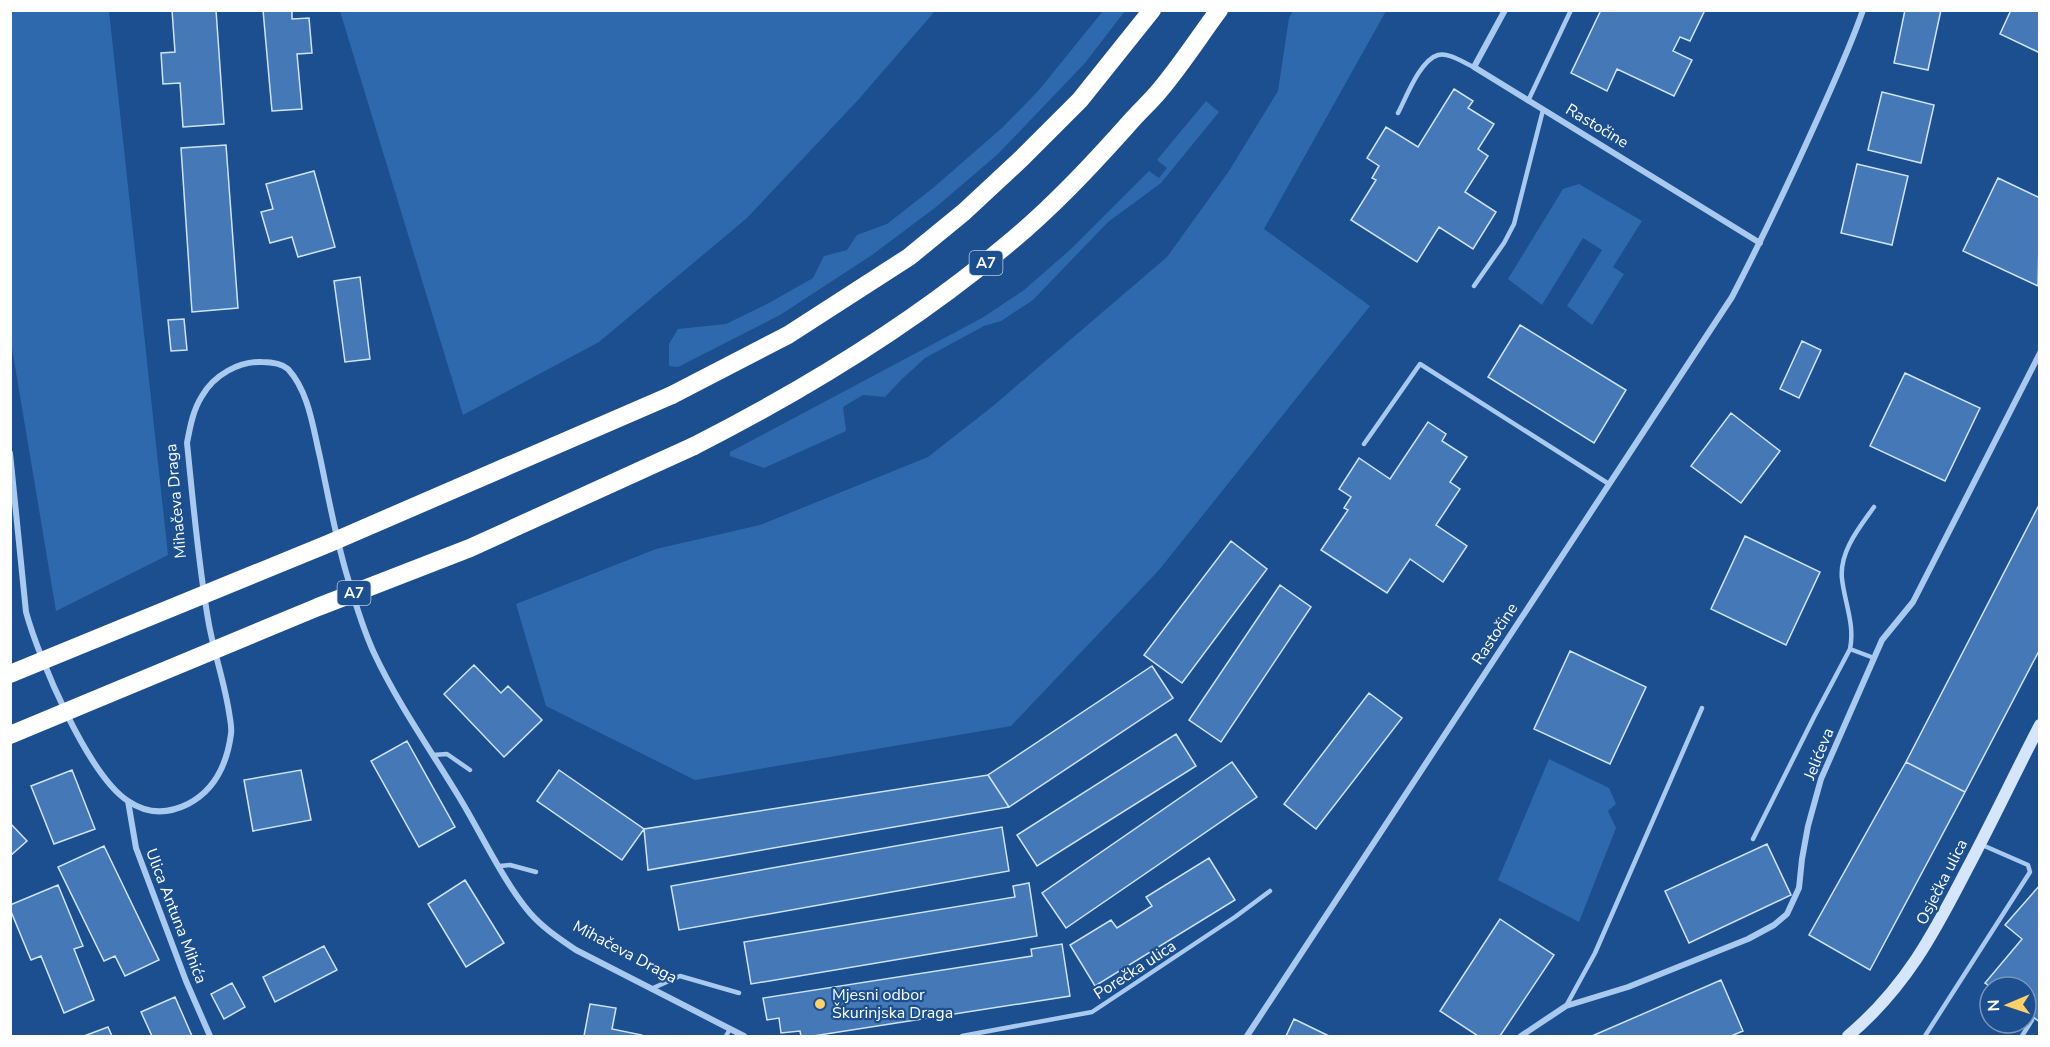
<svg xmlns="http://www.w3.org/2000/svg" width="2050" height="1047" font-family="'Nunito Sans',sans-serif">
	<rect width="100%" height="100%" fill="#1b4f8f"/>
	<!-- green -->
	<path fill="#2e69ad" d="M 10,11 L 109,11 L 168,555 L 56,611 L 11,342 Z
		M 340,11 L 340,10 L 935,11 L 859,99 L 747,218 L 599,342 L 463,415 Z
		M 1103,11 L 1125,11 L 1085,63 L 998,154 L 936,207 L 872,255 L 780,315 L 678,367 L 669,366 L 669,344 L 678,329 L 726,324 L 769,303 L 813,278 L 824,256 L 847,250 L 857,235 L 887,224 L 933,188 L 1003,127 L 1039,90 Z
		M 1293,11 L 1386,11 L 1264,229 L 1370,306 L 1159,570 L 1011,726 L 695,780 L 546,706 L 516,604 L 656,549 L 760,525 L 928,457 L 993,406 L 1167,257 L 1229,171 L 1278,91 L 1289,18 Z
		M 1206,101 L 1219,112 L 1161,183 L 1108,222 L 1033,300 L 1001,321 L 984,326 L 925,358 L 901,380 L 885,397 L 863,395 L 843,407 L 846,431 L 764,468 L 730,456 L 730,452 L 982,318 L 1024,290 L 1071,249 L 1149,171 L 1159,178 L 1167,168 L 1157,160 Z
		M 1579,184 L 1642,221 L 1613,267 L 1624,274 L 1592,325 L 1567,306 L 1602,250 L 1583,238 L 1542,305 L 1508,279 L 1563,189 Z
		M 1549,759 L 1609,788 L 1616,804 L 1608,811 L 1616,828 L 1579,922 L 1498,880 Z"/>
	<!-- building -->
	<path fill="#4478b7" stroke="#cfe3fa" stroke-width="1.5" d="M 172,10 L 216,10 L 224,124 L 183,127 L 180,83 L 163,84 L 161,53 L 175,52 Z
		M 263,10 L 292,10 L 292,19 L 309,18 L 312,53 L 297,54 L 302,109 L 272,111 Z
		M 1601,10 L 1705,10 L 1690,41 L 1680,37 L 1673,51 L 1692,60 L 1674,96 L 1617,69 L 1607,91 L 1571,73 Z
		M 1905,10 L 1941,10 L 1928,70 L 1894,63 Z
		M 2011,10 L 2040,10 L 2040,53 L 2000,34 Z
		M 1454,89 L 1473,101 L 1468,108 L 1494,124 L 1478,149 L 1488,156 L 1465,192 L 1496,212 L 1473,249 L 1439,227 L 1417,262 L 1351,220 L 1376,180 L 1372,178 L 1379,166 L 1367,158 L 1386,127 L 1418,147 Z
		M 1882,92 L 1934,105 L 1921,163 L 1868,150 Z
		M 226,145 L 238,308 L 192,312 L 181,148 Z
		M 1857,164 L 1908,176 L 1892,245 L 1841,233 Z
		M 314,171 L 335,247 L 298,257 L 292,237 L 270,243 L 261,212 L 273,209 L 266,184 Z
		M 1998,178 L 2040,198 L 2038,286 L 1963,251 Z
		M 360,277 L 370,359 L 345,362 L 334,281 Z
		M 184,319 L 187,350 L 171,351 L 168,320 Z
		M 1520,325 L 1626,390 L 1594,443 L 1488,377 Z
		M 1802,341 L 1821,350 L 1799,398 L 1780,389 Z
		M 1905,373 L 1980,408 L 1945,481 L 1870,446 Z
		M 1731,413 L 1780,451 L 1741,503 L 1691,466 Z
		M 1428,422 L 1446,434 L 1442,441 L 1467,457 L 1450,482 L 1460,489 L 1436,525 L 1467,546 L 1443,582 L 1410,559 L 1387,593 L 1321,550 L 1348,510 L 1344,508 L 1351,497 L 1339,489 L 1359,458 L 1390,479 Z
		M 2040,503 L 2040,649 L 1965,792 L 1906,762 Z
		M 1745,536 L 1820,572 L 1786,645 L 1711,609 Z
		M 1231,541 L 1267,569 L 1182,683 L 1144,655 Z
		M 1280,585 L 1311,607 L 1221,742 L 1189,720 Z
		M 1570,651 L 1646,687 L 1610,764 L 1534,729 Z
		M 474,665 L 501,693 L 508,686 L 542,720 L 504,757 L 444,694 Z
		M 1152,666 L 1173,698 L 1009,807 L 988,775 Z
		M 1369,693 L 1402,718 L 1316,829 L 1284,804 Z
		M 1176,734 L 1196,766 L 1037,866 L 1017,835 Z
		M 407,741 L 455,827 L 419,847 L 371,761 Z
		M 1232,762 L 1257,797 L 1066,928 L 1042,893 Z
		M 1906,762 L 1965,792 L 1870,970 L 1809,935 Z
		M 72,770 L 95,829 L 54,844 L 31,786 Z
		M 301,770 L 311,820 L 253,831 L 244,780 Z
		M 559,770 L 644,829 L 622,860 L 537,801 Z
		M 988,775 L 1009,807 L 648,870 L 644,829 Z
		M 10,823 L 27,841 L 10,856 Z
		M 1002,827 L 1009,871 L 679,930 L 671,886 Z
		M 1767,844 L 1791,895 L 1689,943 L 1665,891 Z
		M 104,846 L 159,960 L 125,976 L 115,956 L 104,961 L 58,867 Z
		M 1209,858 L 1235,900 L 1095,986 L 1070,945 L 1111,920 L 1117,928 L 1152,906 L 1146,897 Z
		M 465,880 L 504,943 L 466,967 L 428,904 Z
		M 1029,883 L 1037,936 L 751,984 L 744,942 L 1015,897 L 1013,886 Z
		M 58,885 L 83,946 L 74,949 L 94,1000 L 64,1013 L 41,956 L 31,960 L 10,909 L 10,905 Z
		M 2040,885 L 2040,1022 L 2026,1012 L 2026,987 L 1991,987 L 1985,983 L 2022,939 L 2005,925 Z
		M 1500,919 L 1554,955 L 1500,1036 L 1478,1036 L 1440,1011 Z
		M 1062,944 L 1070,996 L 813,1036 L 801,1036 L 800,1031 L 781,1033 L 779,1018 L 767,1020 L 763,998 L 1032,956 L 1031,949 Z
		M 324,946 L 337,970 L 275,1002 L 263,977 Z
		M 1721,980 L 1743,1031 L 1731,1036 L 1592,1036 Z
		M 232,983 L 245,1007 L 224,1019 L 211,994 Z
		M 175,997 L 192,1036 L 152,1036 L 141,1012 Z
		M 590,1004 L 616,1008 L 612,1029 L 642,1035 L 642,1036 L 584,1036 Z
		M 1294,1019 L 1329,1036 L 1286,1036 Z
		M 108,1027 L 112,1036 L 84,1036 Z"/>
	<g fill="none" stroke-linecap="round" stroke-linejoin="round">
		<!-- lane -->
		<path stroke="#a9c9ee" stroke-width="4.5" d="M 1528,101 L 1571,10
			M 1398,113 C 1406,98 1420,60 1438,55 C 1449,52 1464,63 1474,67
			M 1474,286 L 1504,243 L 1514,224 L 1543,110
			M 1364,444 L 1420,364 L 1609,484
			M 1874,507 C 1859,528 1839,552 1842,579 C 1845,604 1855,625 1850,649 L 1874,658
			M 433,755 L 447,754 L 470,770
			M 1753,839 L 1814,717 L 1850,649
			M 500,866 L 510,865 L 536,872
			M 651,989 L 680,976 L 739,993
			M 1566,1006 L 1595,953 L 1702,708
			M 726,1036 L 730,1029
			M 962,1036 L 1092,1012 L 1235,917 L 1270,891
			M 1925,1036 L 2030,872 L 2028,865 L 1980,844
			M 2022,1036 L 2032,1020"/>
		<!-- street -->
		<path stroke="#a9c9ee" stroke-width="6" d="M 1505,10 L 1474,67 L 1760,243
			M 10,453 L 26,612 C 39,659 88,775 128,801 C 147,814 168,814 188,804 C 215,790 227,764 231,734 C 232,727 230,719 229,712 C 224,680 213,650 208,619 C 198,561 193,501 187,443 C 190,427 193,410 202,396 C 214,375 239,361 262,362 C 271,362 281,363 288,369 C 309,392 313,428 320,457 C 328,495 335,534 346,572 C 354,599 362,627 374,653 C 398,704 430,749 459,797 C 481,833 503,881 530,913 C 543,928 560,939 576,950 L 744,1036
			M 128,801 L 136,848 L 186,981 L 210,1036
			M 1247,1036 L 1732,297 C 1762,239 1790,180 1817,120 C 1833,84 1850,48 1863,10
			M 1521,1036 L 1566,1006 L 1628,987 L 1748,939 L 1774,925 L 1787,914 L 1799,888 L 1802,859 L 1808,826 L 1821,779 L 1882,640 L 1913,602 L 2040,353"/>
		<!-- secondary -->
		<path stroke="#d6e6fa" stroke-width="12" d="M 1848,1036 C 1905,988 1933,935 1967,869 C 1992,822 2015,773 2040,725"/>
		<!-- highway -->
		<path stroke="#fff" stroke-width="18" d="M 672,395 L 788,335 L 909,257 L 964,212 L 1022,158 L 1080,100 L 1152,10
			M 694,446 C 804,390 908,327 1003,248 C 1050,210 1092,165 1132,120 C 1141,110 1151,101 1160,90 C 1181,65 1199,37 1219,10"/>
		<!-- highway-bridge -->
		<path stroke="#fff" stroke-width="18" d="M 10,674 L 330,543 L 672,395
			M 10,735 L 318,607 L 470,548 L 694,446"/>
	</g>
	<!-- markers -->
	<circle fill="#ffd166" stroke="#1b4f8f" stroke-width="2" cx="820" cy="1004" r="6"/>
	<g text-anchor="middle" dominant-baseline="central" stroke-width="4.5" stroke-linejoin="round" paint-order="stroke">
		<!-- shield labels -->
		<g fill="#1b4f8f" stroke="#bbcadd" stroke-width="1.5">
			<rect x="969.5" y="251" width="33" height="24" rx="4.5"/>
			<rect x="337.5" y="581" width="33" height="24" rx="4.5"/>
		</g>
		<g font-size="15" font-weight="bold" fill="#fff">
			<text x="986" y="263">A7</text>
			<text x="354" y="593">A7</text>
		</g>
		<!-- street labels -->
		<g font-size="16" fill="#fff" stroke="#1b4f8f">
			<text transform="translate(1597 126) rotate(31)">Rastočine</text>
			<text transform="translate(176 501) rotate(-95)">Mihačeva Draga</text>
			<text transform="translate(1495 634) rotate(-57)">Rastočine</text>
			<text transform="translate(1819 754) rotate(-68)">Jelićeva</text>
			<text transform="translate(1942 882) rotate(-63)">Osječka ulica</text>
			<text transform="translate(176 916) rotate(69)">Ulica Antuna Mihića</text>
			<text transform="translate(625 952) rotate(28)">Mihačeva Draga</text>
			<text transform="translate(1135 970) rotate(-33)">Porečka ulica</text>
		</g>
		<!-- poi labels -->
		<g font-size="16" fill="#fff" stroke="#1b4f8f" text-anchor="start">
			<text x="832" y="995">Mjesni odbor<tspan x="832" dy="18">Škurinjska Draga</tspan></text>
		</g>
	</g>
	<!-- border -->
	<rect width="2050" height="1047" fill="none" stroke="#ffffff" stroke-width="24"/>
	<!-- north arrow -->
	<g transform="translate(2008 1005) rotate(268)"><circle r="28" fill="#1b4f8f" stroke="#7695bc" stroke-width="1.5"/>
	<path d="M0-4.5L10 22L0 15L-10 22Z" fill="#ffd166"/>
	<text y="-9" font-size="16" font-weight="bold" text-anchor="middle" fill="#ffffff">N</text>
	</g>
</svg>
